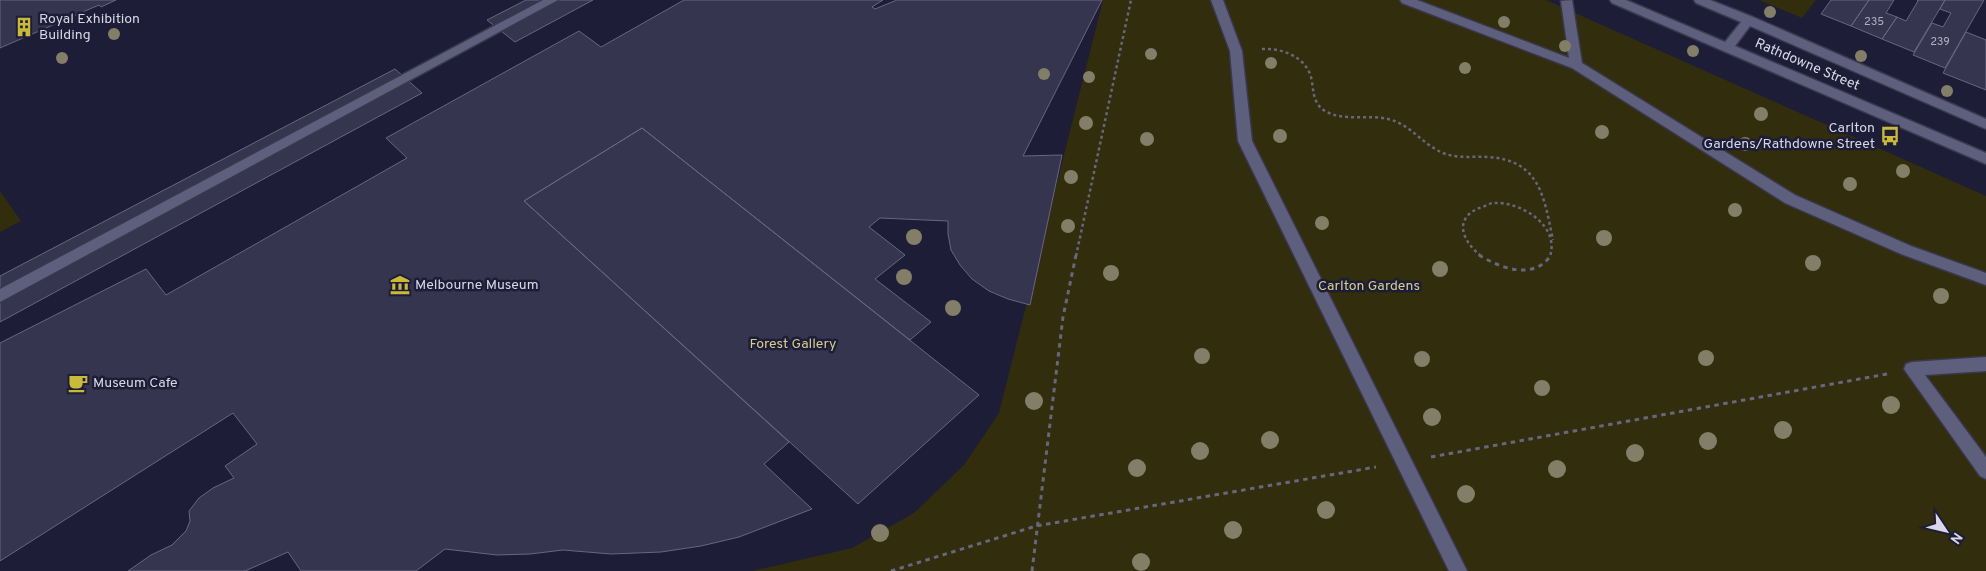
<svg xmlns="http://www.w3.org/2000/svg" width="1986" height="571" font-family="Overpass,sans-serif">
	<rect width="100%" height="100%" fill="#1e1d37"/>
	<!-- green -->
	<path fill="#312d0d" d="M 1103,0 L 1546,0 L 1986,196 L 1986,571 L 752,571 L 852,548 L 914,513 L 964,465 L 999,413 Z
		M 1759,0 L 1816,0 L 1802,18 Z
		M 0,191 L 21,221 L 0,232 Z"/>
	<!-- building -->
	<path fill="#353550" stroke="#666685" d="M 0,0 L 116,0 L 101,7 L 99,5 L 0,48 Z
		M 526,0 L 593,0 L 515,42 L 487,20 Z
		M 684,0 L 883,0 L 872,7 L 875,9 L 897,0 L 1102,0 L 1023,156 L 1062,155 L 1030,305 L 1008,299 L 989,291 L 972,279 L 960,265 L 951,250 L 948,234 L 948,221 L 880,218 L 869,227 L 905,255 L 875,279 L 931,322 L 910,340 L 642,128 L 524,201 L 789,442 L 764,464 L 812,509 L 739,537 L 701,546 L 661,552 L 611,554 L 563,550 L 530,554 L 497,555 L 445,549 L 416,571 L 301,571 L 288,552 L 245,571 L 128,571 L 151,555 L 172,545 L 186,531 L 190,521 L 189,511 L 199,498 L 213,488 L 234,478 L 225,466 L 257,444 L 233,413 L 0,561 L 0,343 L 146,269 L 166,295 L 407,158 L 386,138 L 579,31 L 601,47 Z
		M 1831,0 L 1869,0 L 1851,26 L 1821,14 Z
		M 1869,0 L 1894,0 L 1886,13 L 1897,17 L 1882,39 L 1851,26 Z
		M 1917,0 L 1945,0 L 1914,52 L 1882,39 L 1897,17 L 1906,21 L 1918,1 Z
		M 1945,0 L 1984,0 L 1945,68 L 1913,55 L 1932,23 L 1943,27 L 1951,13 L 1940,9 Z
		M 1966,32 L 1986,40 L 1986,90 L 1943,73 Z
		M 395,69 L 422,93 L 0,322 L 0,276 Z
		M 642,128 L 979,395 L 858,504 L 524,201 Z"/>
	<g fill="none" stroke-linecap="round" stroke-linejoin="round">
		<defs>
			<path id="street" d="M 543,0 L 558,0 L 0,302 L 0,289 Z
				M 1211,0 L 1223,0 L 1242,51 L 1252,141 L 1467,571 L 1449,571 L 1238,141 L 1230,51 Z
				M 1400,0 L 1417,0 L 1569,58 L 1561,1 L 1572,0 L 1582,63 L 1795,195 L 1911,246 L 1986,273 L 1986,285 L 1901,254 L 1785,203 L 1572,68 L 1402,3 Z
				M 1986,357 L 1986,371 L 1925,375 L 1986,457 L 1986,479 L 1980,476 L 1904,369 L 1906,364 L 1912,362 Z"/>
			<path id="secondary" d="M 1610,0 L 1626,0 L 1725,42 L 1741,22 L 1696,3 L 1694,0 L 1710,0 L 1753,17 L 1986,119 L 1986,129 L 1750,26 L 1735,46 L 1986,153 L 1986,164 L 1612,3 Z"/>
		</defs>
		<!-- street casing -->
		<use href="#street" stroke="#3a384e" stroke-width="3"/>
		<!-- secondary casing -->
		<use href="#secondary" stroke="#3a384e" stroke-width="3"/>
		<!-- path-far1 -->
		<path stroke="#67667d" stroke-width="2.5" stroke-dasharray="3 3" stroke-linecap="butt" d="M 1262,49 C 1281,48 1305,56 1311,77 C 1314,90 1312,103 1325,111 C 1344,122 1368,114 1388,119 C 1410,124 1422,144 1443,153 C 1457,159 1473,156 1488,157 C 1540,160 1544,197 1553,240
			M 1076,256 L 1131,0
			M 1481,256 C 1461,240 1453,217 1482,207 C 1486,206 1490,203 1493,203 C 1521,201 1560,226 1550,256"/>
		<!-- path -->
		<path stroke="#67667d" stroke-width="3" stroke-dasharray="4.5 4.5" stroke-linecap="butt" d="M 1479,255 C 1500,268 1534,281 1551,255
			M 1431,457 L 1887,374
			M 891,571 L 1036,526 L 1376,467
			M 1032,571 L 1063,317 L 1076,255"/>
		<!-- street -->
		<use href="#street" fill="#5e5f7d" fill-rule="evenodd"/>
		<!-- secondary -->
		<use href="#secondary" fill="#5e5f7d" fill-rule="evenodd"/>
	</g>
	<!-- trees -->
	<g fill="#837e67">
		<circle cx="1770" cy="12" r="6"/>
		<circle cx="1504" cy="22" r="6"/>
		<circle cx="114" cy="34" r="6"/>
		<circle cx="1565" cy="46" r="6"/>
		<circle cx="1693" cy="51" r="6"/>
		<circle cx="1151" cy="54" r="6"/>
		<circle cx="1861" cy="56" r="6"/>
		<circle cx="62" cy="58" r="6"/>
		<circle cx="1271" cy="63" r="6"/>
		<circle cx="1465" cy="68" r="6"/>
		<circle cx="1044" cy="74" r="6"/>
		<circle cx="1089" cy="77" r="6"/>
		<circle cx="1947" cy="91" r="6"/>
		<circle cx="1761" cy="114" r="7"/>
		<circle cx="1086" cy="123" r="7"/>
		<circle cx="1602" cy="132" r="7"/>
		<circle cx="1280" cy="136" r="7"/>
		<circle cx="1147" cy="139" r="7"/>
		<circle cx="1745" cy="144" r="7"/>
		<circle cx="1903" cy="171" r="7"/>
		<circle cx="1071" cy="177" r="7"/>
		<circle cx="1850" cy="184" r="7"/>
		<circle cx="1735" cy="210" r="7"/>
		<circle cx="1322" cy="223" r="7"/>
		<circle cx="1068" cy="226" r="7"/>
		<circle cx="914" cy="237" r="8"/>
		<circle cx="1604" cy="238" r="8"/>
		<circle cx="1813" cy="263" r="8"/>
		<circle cx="1440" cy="269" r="8"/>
		<circle cx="1111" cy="273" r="8"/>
		<circle cx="904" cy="277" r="8"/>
		<circle cx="1941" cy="296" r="8"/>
		<circle cx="953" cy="308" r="8"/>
		<circle cx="1202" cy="356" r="8"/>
		<circle cx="1706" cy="358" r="8"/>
		<circle cx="1422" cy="359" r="8"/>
		<circle cx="1542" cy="388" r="8"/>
		<circle cx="1034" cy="401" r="9"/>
		<circle cx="1891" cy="405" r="9"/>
		<circle cx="1432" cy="417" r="9"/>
		<circle cx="1783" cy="430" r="9"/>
		<circle cx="1270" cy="440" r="9"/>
		<circle cx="1708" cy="441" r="9"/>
		<circle cx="1200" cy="451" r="9"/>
		<circle cx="1635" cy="453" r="9"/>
		<circle cx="1137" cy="468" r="9"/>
		<circle cx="1557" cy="469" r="9"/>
		<circle cx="1466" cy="494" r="9"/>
		<circle cx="1326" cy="510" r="9"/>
		<circle cx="1233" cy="530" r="9"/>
		<circle cx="880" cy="533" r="9"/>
		<circle cx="1141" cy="562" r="9"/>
	</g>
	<!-- icons -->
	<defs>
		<symbol id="building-bare" viewBox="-9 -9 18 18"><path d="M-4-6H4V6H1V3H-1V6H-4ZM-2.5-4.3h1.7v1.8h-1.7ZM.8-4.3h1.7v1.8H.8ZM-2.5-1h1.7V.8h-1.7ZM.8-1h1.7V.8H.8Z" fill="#c9ba3a" stroke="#1e1d37" stroke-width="2.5" paint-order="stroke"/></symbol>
		<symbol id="bus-bare" viewBox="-9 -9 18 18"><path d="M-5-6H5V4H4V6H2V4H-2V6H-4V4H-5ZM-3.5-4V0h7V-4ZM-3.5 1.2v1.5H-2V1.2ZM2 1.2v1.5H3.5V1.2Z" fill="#c9ba3a" stroke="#1e1d37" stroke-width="2.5" paint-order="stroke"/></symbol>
		<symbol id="museum-bare" viewBox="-9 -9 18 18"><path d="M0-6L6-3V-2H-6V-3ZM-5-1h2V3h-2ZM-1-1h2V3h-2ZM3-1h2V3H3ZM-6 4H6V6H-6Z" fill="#c9ba3a" stroke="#1e1d37" stroke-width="2.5" paint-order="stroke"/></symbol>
		<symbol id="cafe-bare" viewBox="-9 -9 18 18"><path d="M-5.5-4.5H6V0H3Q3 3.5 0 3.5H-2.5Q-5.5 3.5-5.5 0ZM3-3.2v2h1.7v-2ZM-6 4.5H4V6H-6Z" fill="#c9ba3a" stroke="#1e1d37" stroke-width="2.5" paint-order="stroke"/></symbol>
	</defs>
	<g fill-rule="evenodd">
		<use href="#building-bare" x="10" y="13" width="28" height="28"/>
		<use href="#bus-bare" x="1876" y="122" width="28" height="28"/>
		<use href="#museum-bare" x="386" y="271" width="28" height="28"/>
		<use href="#cafe-bare" x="64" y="369" width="28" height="28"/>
	</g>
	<g text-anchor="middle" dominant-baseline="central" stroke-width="5" stroke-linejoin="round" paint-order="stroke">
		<!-- number labels -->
		<g font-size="11" fill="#aeaec3">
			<text x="1874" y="22">235</text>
			<text x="1940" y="42">239</text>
		</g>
		<!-- poi labels -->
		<g font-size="14" fill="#d7d7e9" stroke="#1e1d37" text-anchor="start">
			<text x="39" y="19">Royal Exhibition<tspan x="39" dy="16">Building</tspan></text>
			<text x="1875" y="128" text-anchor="end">Carlton<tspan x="1875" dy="16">Gardens/Rathdowne Street</tspan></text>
			<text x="415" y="285">Melbourne Museum</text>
			<text x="93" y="383">Museum Cafe</text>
		</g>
		<!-- street labels -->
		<g font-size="14" fill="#d7d7e9" stroke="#1e1d37">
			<text transform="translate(1807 65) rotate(23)">Rathdowne Street</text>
		</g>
		<!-- park labels -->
		<g font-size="14" fill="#d5cd8e" stroke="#1e1d37">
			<text x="1369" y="286">Carlton Gardens</text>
			<text x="793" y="344">Forest Gallery</text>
		</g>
	</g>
	<!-- north arrow -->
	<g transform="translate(1946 531) rotate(125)" stroke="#1e1d37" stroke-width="4" paint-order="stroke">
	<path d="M0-4L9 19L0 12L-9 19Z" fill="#d7d7e9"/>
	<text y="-8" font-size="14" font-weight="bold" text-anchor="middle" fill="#d7d7e9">N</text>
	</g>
</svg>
